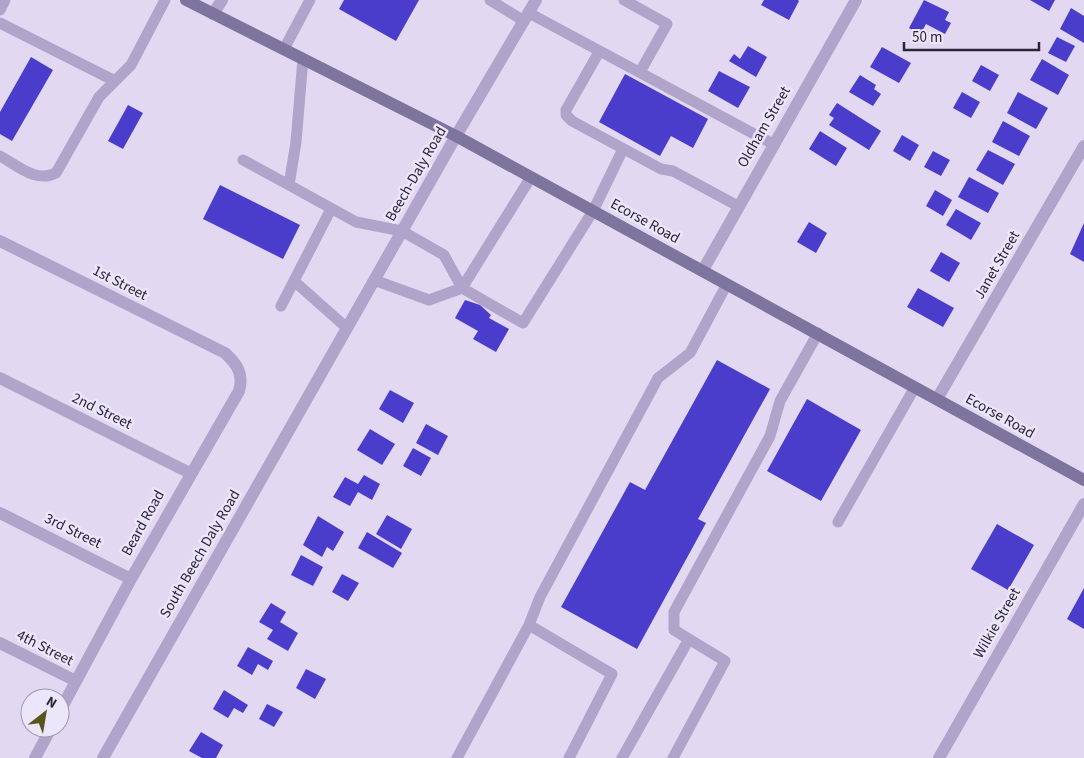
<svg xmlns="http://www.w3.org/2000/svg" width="1084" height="758" font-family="'Source Sans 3',sans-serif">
	<rect width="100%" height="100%" fill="#e2d8f2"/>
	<!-- building -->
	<path fill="#4b3dcc" d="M 344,0 L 419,0 L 396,41 L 339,9 Z
		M 764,0 L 798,0 L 799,1 L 789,20 L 761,5 Z
		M 924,0 L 949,12 L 945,20 L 951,23 L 945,34 L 926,24 L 920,35 L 909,28 Z
		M 1030,0 L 1055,0 L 1049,11 Z
		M 1071,8 L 1084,16 L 1084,43 L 1060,29 Z
		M 1057,37 L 1075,46 L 1066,62 L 1048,53 Z
		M 748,46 L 767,57 L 756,77 L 729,61 L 734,54 L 740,59 Z
		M 882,47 L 911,63 L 899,83 L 870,67 Z
		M 31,57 L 53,70 L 12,141 L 0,134 L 0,112 Z
		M 1042,59 L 1069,75 L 1058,95 L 1030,80 Z
		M 981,65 L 999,75 L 990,91 L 972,81 Z
		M 719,71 L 750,87 L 738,108 L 708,91 Z
		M 625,74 L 708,119 L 693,148 L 671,136 L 660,156 L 599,122 Z
		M 860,75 L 876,85 L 874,89 L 881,94 L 873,106 L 849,92 Z
		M 962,92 L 980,102 L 971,118 L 953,108 Z
		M 1018,92 L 1048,108 L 1036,129 L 1007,113 Z
		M 837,103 L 881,131 L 869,150 L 829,125 L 834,118 L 829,115 Z
		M 128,105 L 143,113 L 123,149 L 108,141 Z
		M 1003,121 L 1030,136 L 1019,156 L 992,142 Z
		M 820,131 L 847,148 L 836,166 L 809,149 Z
		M 902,135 L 919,145 L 910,161 L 893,151 Z
		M 988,150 L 1015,164 L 1003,185 L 976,170 Z
		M 933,151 L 950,160 L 941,176 L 924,167 Z
		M 969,177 L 999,193 L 988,213 L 958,197 Z
		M 220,185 L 300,225 L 283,259 L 203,219 Z
		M 935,190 L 952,200 L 943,216 L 926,206 Z
		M 956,209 L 981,223 L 971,240 L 946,225 Z
		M 809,222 L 827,233 L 816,253 L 797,242 Z
		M 1084,223 L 1084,262 L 1070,254 Z
		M 941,252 L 960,263 L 949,282 L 930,271 Z
		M 918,288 L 954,308 L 943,327 L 907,307 Z
		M 465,300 L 480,305 L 491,315 L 489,318 L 509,329 L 496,352 L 473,339 L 478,331 L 455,318 Z
		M 717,360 L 770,389 L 698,519 L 706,523 L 637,649 L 561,607 L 630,482 L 645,490 Z
		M 390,390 L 414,403 L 403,423 L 379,409 Z
		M 807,399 L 861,430 L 821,501 L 767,471 Z
		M 426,424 L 448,436 L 438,455 L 416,443 Z
		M 370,429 L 395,444 L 382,465 L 357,450 Z
		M 413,448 L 431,458 L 421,476 L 403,466 Z
		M 364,475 L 380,484 L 372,500 L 358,492 L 350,506 L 333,497 L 345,477 L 358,484 Z
		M 387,515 L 412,529 L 401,549 L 376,534 Z
		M 318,516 L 344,532 L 333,551 L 327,547 L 322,557 L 303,545 Z
		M 997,524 L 1034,545 L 1008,590 L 971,569 Z
		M 367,532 L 402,553 L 393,568 L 358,548 Z
		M 301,555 L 323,567 L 313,586 L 291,575 Z
		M 342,574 L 359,583 L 348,601 L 332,592 Z
		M 1084,588 L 1084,629 L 1067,619 Z
		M 271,603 L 286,612 L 280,622 L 298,633 L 288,651 L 267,639 L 273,630 L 259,622 Z
		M 248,647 L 273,661 L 268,670 L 258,664 L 252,675 L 237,666 Z
		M 306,669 L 326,679 L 315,699 L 296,688 Z
		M 224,690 L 248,705 L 243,713 L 234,708 L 228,718 L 213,709 Z
		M 267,704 L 283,712 L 274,727 L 259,719 Z
		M 201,732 L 223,745 L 216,758 L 202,758 L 189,751 Z"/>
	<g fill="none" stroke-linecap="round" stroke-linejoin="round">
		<!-- service -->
		<path stroke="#b0a4cb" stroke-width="11" d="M 490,0 L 524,21
			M 624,0 L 667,24 L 640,72
			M 0,10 L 5,0
			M 529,13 L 773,144
			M 0,23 L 115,81
			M 284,49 L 310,0
			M 599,52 L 566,110 L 566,115 L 572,121 L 661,169 L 673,171 L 738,206
			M 303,59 L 296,142 L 289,185 L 356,222 L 402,231 L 444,255 L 462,288 L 429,300 L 374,280
			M 0,156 C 18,166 36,183 56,173 L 99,97 L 131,65 L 165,0
			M 243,160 L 289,185
			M 531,177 L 462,288 L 523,323 L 593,211 L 623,149
			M 294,281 L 347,328
			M 281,306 L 331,209
			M 838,522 L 915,387
			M 529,625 L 612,674 L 569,758
			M 457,758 L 529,625 L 540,597 L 658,378 L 690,353 L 727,284
			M 622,758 L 689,639
			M 673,758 L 725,661 L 674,630 L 674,612 L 770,436 L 780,401 L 818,333"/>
		<!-- minor -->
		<path stroke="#b0a4cb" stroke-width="12" d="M 213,14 L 222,0
			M 0,241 L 225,353 C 237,364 244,374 239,391 L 131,579 L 60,711
			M 703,270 L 856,0
			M 0,378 L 190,473
			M 937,399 L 1084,146
			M 0,513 L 131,579
			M 0,643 L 76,681
			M 35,758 L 51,728
			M 939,758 L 1084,504"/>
		<!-- tertiary -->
		<path stroke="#b0a4cb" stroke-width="12" d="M 103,758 L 456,136 L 536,0"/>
		<!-- secondary -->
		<path stroke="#7e759e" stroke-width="12" d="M 186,0 L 456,136 L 1084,480"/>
	</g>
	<g text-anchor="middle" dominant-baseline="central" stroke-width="5" stroke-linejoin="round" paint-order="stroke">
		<!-- street labels -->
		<g font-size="15" fill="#292636" stroke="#ede5fa">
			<text transform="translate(764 127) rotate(-60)">Oldham Street</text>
			<text transform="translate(416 174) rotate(-60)">Beech-Daly Road</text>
			<text transform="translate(645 221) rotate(29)">Ecorse Road</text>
			<text transform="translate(997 265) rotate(-60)">Janet Street</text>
			<text transform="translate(120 283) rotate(27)">1st Street</text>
			<text transform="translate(102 411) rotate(26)">2nd Street</text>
			<text transform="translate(1000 416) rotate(29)">Ecorse Road</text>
			<text transform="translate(143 523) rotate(-61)">Beard Road</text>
			<text transform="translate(73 531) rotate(26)">3rd Street</text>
			<text transform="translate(200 554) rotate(-60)">South Beech Daly Road</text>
			<text transform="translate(997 623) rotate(-60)">Wilkie Street</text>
			<text transform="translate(45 648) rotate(27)">4th Street</text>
		</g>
	</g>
	<!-- north arrow -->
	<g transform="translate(45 713) rotate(31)"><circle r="24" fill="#ede5fa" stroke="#9f99ac"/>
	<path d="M0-4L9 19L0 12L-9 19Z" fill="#59541a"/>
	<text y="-8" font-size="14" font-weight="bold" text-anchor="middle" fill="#292636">N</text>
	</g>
	<!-- scale -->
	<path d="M904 42v8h135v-8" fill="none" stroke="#292636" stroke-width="2.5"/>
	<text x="912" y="42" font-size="15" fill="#292636" stroke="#ede5fa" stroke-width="4" paint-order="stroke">50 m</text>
</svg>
